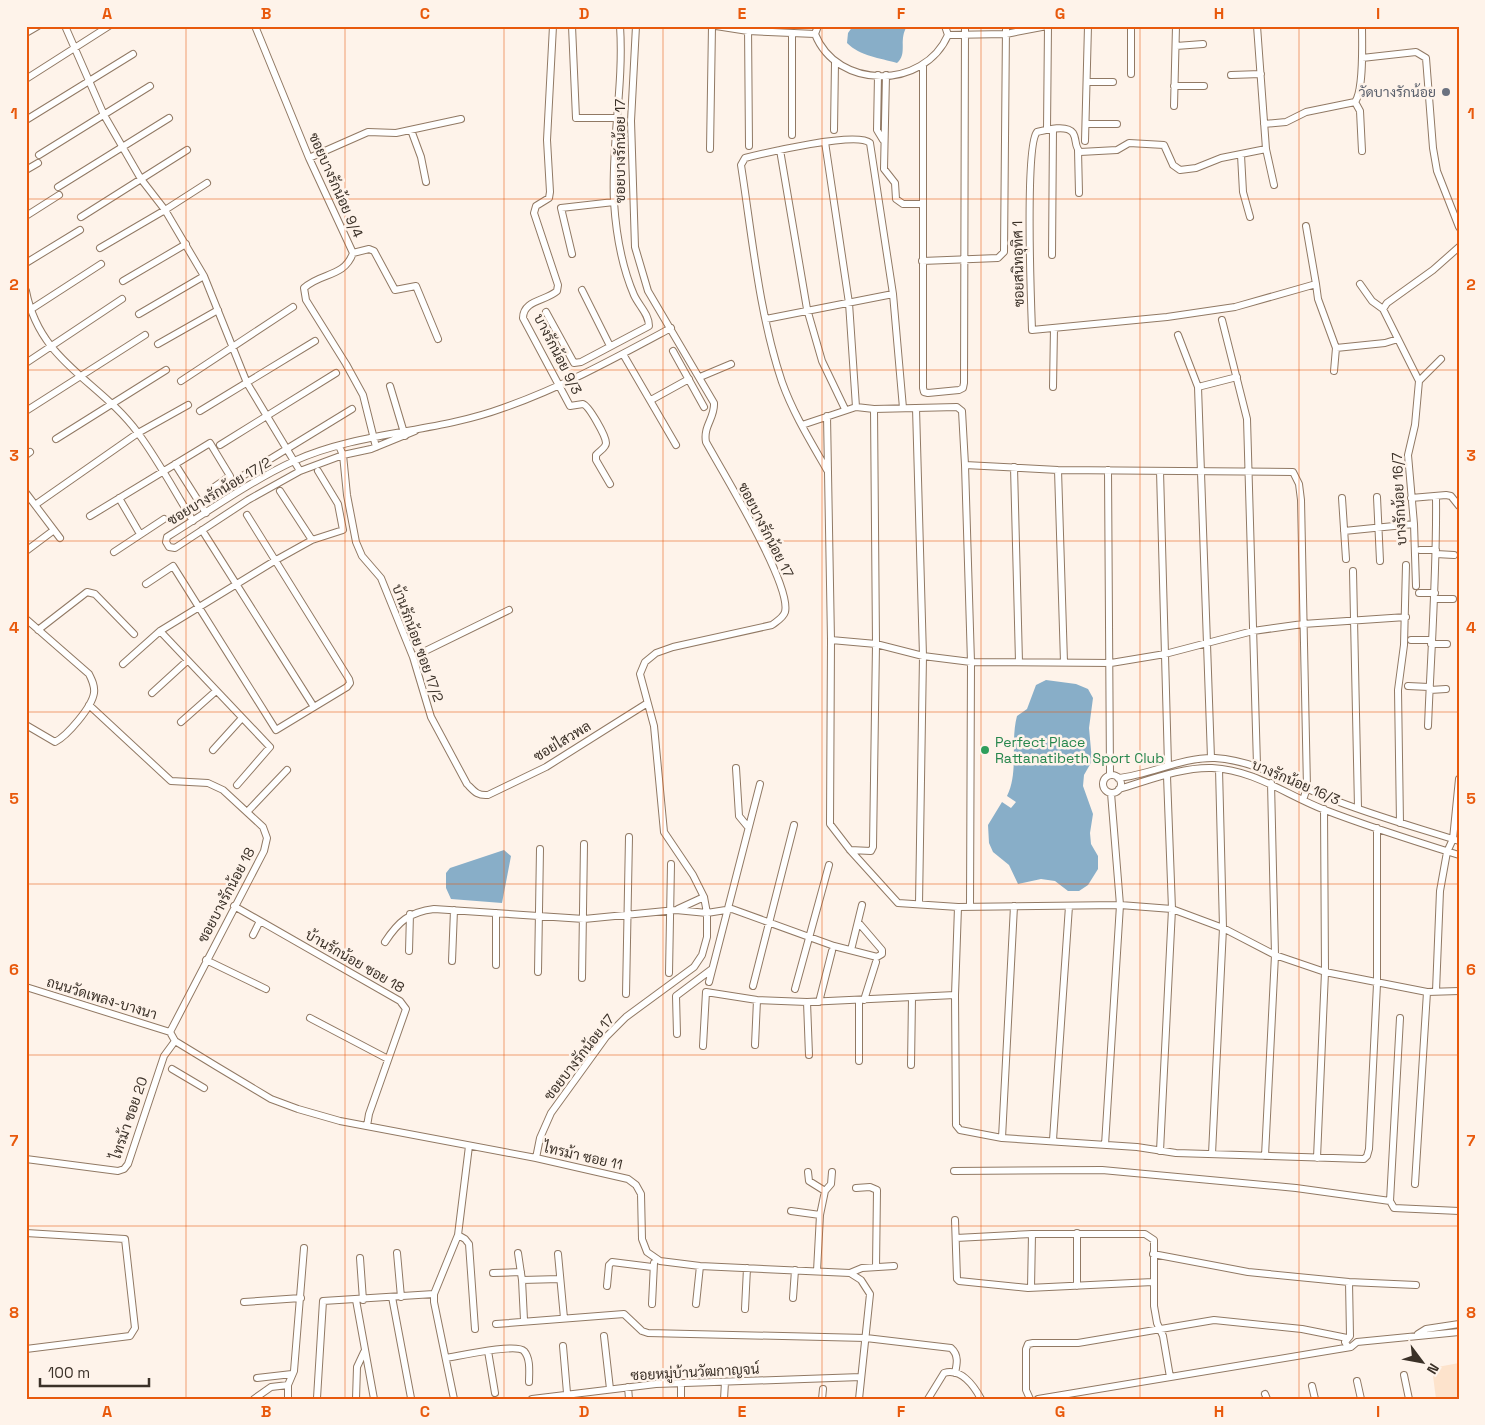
<svg xmlns="http://www.w3.org/2000/svg" width="1485" height="1425" font-family="'Space Grotesk',Sarabun,sans-serif">
	<rect width="100%" height="100%" fill="#fef3ea"/>
	<!-- built -->
	<path fill="#fde3cc" d="M 1459,1363 L 1459,1399 L 1436,1399 L 1432,1368 Z"/>
	<!-- water -->
	<path fill="#88aec8" d="M 853,26 L 907,26 C 898,41 908,53 897,63 C 880,58 860,56 847,43 L 848,33 Z
		M 1046,680 L 1076,684 L 1088,689 L 1093,698 L 1089,728 L 1092,761 L 1084,775 L 1083,786 L 1093,814 L 1090,833 L 1091,844 L 1098,856 L 1098,869 L 1088,885 L 1079,891 L 1068,891 L 1055,881 L 1041,879 L 1018,884 L 1009,865 L 993,852 L 989,843 L 988,825 L 1002,802 L 1011,808 L 1016,802 L 1007,796 C 1019,772 1010,742 1017,716 L 1027,709 L 1036,685 Z
		M 504,850 L 511,856 L 502,903 L 451,899 L 446,888 L 446,873 L 450,868 Z"/>
	<g fill="none" stroke-linecap="round" stroke-linejoin="round">
		<defs>
			<path id="minor" d="M 65,26 L 104,115 L 141,179 L 165,210 L 204,276 L 247,383 L 300,471
				M 255,26 L 309,158 L 353,253 C 344,278 321,272 304,288 L 306,300 L 346,364 L 363,395 L 376,447
				M 553,26 L 547,140 L 550,192 L 549,198 L 536,206 L 534,213 L 558,285 L 557,291 C 546,301 523,300 523,318 L 570,406 L 583,404 C 589,406 606,436 606,443 C 606,448 599,451 596,455 L 596,460 L 610,484
				M 572,26 L 576,118 L 617,118
				M 716,26 L 748,31 L 815,34
				M 748,26 L 749,146
				M 818,26 L 815,34 C 837,90 924,90 948,35 L 945,26
				M 1131,26 L 1131,74
				M 1257,26 L 1266,149 L 1274,185
				M 26,33 L 38,26
				M 948,35 L 1006,34 L 1047,26
				M 1176,46 L 1203,44
				M 1362,58 L 1416,52 L 1426,58 L 1433,148 L 1437,171 L 1459,227
				M 923,66 L 923,388 L 924,392 L 928,393 L 959,390 L 963,388 L 964,383 L 965,26
				M 878,75 L 877,130 L 883,140
				M 886,75 L 884,169 L 895,183 L 896,199 L 903,204 L 923,204
				M 1231,75 L 1261,74
				M 26,79 L 109,26
				M 1087,82 L 1113,82
				M 1174,86 L 1204,86
				M 1355,102 L 1360,111 L 1362,151
				M 1174,106 L 1176,26
				M 26,120 L 133,54
				M 1086,124 L 1117,124
				M 1264,124 L 1286,122 L 1306,112 L 1355,102 C 1364,90 1362,42 1362,26
				M 1047,129 L 1048,26
				M 411,130 L 421,157 L 426,182
				M 834,130 L 835,62
				M 792,135 L 792,33
				M 1085,141 L 1088,26
				M 825,142 L 849,303 L 856,407
				M 710,149 L 712,26
				M 1266,149 L 1221,158 L 1196,168 L 1180,170 L 1173,165 L 1164,145 L 1129,143 L 1117,150 L 1080,152 C 1074,146 1077,139 1073,133 C 1067,124 1045,130 1037,132 C 1025,145 1031,303 1032,330 L 1167,317 L 1235,307 L 1316,284 L 1318,299 L 1336,348 L 1385,343 L 1398,339
				M 780,150 L 807,309 L 822,361 L 845,409
				M 1078,150 L 1079,193
				M 39,155 L 150,86
				M 1241,155 L 1243,192 L 1250,217
				M 309,158 L 368,132 L 396,133 L 461,119
				M 26,170 L 38,163
				M 58,187 L 169,118
				M 26,216 L 59,195
				M 81,217 L 187,150
				M 1306,226 L 1316,284
				M 100,248 L 165,210 L 207,183
				M 353,253 L 369,249 L 374,251 L 395,290 L 416,286 L 438,339
				M 572,254 L 561,208 L 614,202
				M 1052,255 L 1053,129
				M 922,261 L 998,258 L 1004,252 L 1006,26
				M 26,263 L 80,230
				M 123,281 L 186,244
				M 1360,284 L 1372,301 L 1383,309
				M 582,290 L 610,346
				M 26,291 C 40,363 99,380 138,433 C 158,460 175,492 193,521
				M 30,310 L 101,264
				M 546,312 L 574,363 L 581,362 L 649,326 C 649,314 639,306 634,295 C 622,267 616,233 614,202 C 611,144 624,85 620,26
				M 139,314 L 204,276
				M 766,319 L 893,294
				M 1222,320 L 1247,419 L 1257,765
				M 1178,335 L 1198,387 L 1211,758
				M 158,344 L 218,310
				M 673,351 L 704,407
				M 623,354 L 676,445
				M 26,363 L 122,299
				M 1334,371 L 1336,348
				M 700,377 L 731,364
				M 181,381 L 293,307
				M 1419,381 L 1441,359
				M 390,386 L 405,436
				M 1053,387 L 1054,328
				M 1198,387 L 1237,377
				M 651,400 L 689,379
				M 916,408 L 923,656 L 919,904
				M 26,411 L 145,335
				M 200,411 L 315,341
				M 827,416 L 831,640 L 830,824 L 850,850 L 898,903 L 958,907 L 1120,905 L 1172,909 L 1223,928 L 1275,955 L 1325,972 L 1427,992 L 1459,991
				M 802,425 L 856,407 L 874,409 L 957,407 L 962,411 L 965,465 L 1058,470 L 1293,472 L 1299,484 L 1301,500 L 1307,788 L 1303,800
				M 415,431 L 371,449 L 343,455 L 300,471 L 248,500 L 175,548 L 169,547 L 166,542 L 167,537 C 209,511 249,482 294,461 C 361,431 435,433 503,408 C 561,388 617,357 671,328
				M 56,439 L 166,370
				M 220,445 L 336,373
				M 339,446 L 343,455 L 347,495 L 356,542 L 362,556 L 381,578 L 413,657 L 431,717 L 467,784 C 474,791 477,796 488,795 L 546,767 L 646,704
				M 26,455 L 30,452
				M 175,464 L 206,513
				M 965,465 L 971,662 L 970,906
				M 1014,467 L 1019,662
				M 827,470 C 811,442 793,413 782,382 C 759,314 752,235 741,165 L 745,158 C 765,153 857,131 870,143 L 893,294 L 903,408
				M 1058,470 L 1064,662
				M 1108,470 L 1110,775
				M 1160,471 L 1168,765
				M 236,480 L 352,409
				M 280,491 L 312,540
				M 26,493 L 60,538
				M 1377,497 L 1380,561
				M 119,498 L 140,534
				M 1342,498 L 1346,559
				M 1411,498 L 1446,495 L 1451,496 L 1459,506
				M 35,505 L 138,433 L 188,405
				M 90,516 L 210,443 L 230,476 L 210,490
				M 202,530 L 314,707
				M 1344,531 L 1414,524
				M 1420,550 L 1436,550
				M 26,551 L 54,530
				M 114,552 L 164,519
				M 1436,554 L 1454,555
				M 1353,571 L 1358,808
				M 146,584 L 173,566 L 276,730 L 347,687 L 350,683 L 349,679 L 247,515
				M 1416,586 L 1414,524 L 1408,455 L 1415,425 L 1419,381 L 1383,309 L 1387,303 L 1433,270 L 1459,247
				M 1419,593 L 1435,593
				M 1434,599 L 1453,599
				M 26,619 L 89,674 C 92,680 95,686 94,693 C 92,707 67,736 55,742 L 26,725
				M 38,630 L 87,592 L 95,594 L 134,634
				M 160,631 L 270,747 L 237,785
				M 831,640 L 876,644 L 923,656 L 971,662 L 1111,663 L 1165,654 L 1253,631 L 1303,624 L 1406,617
				M 1411,640 L 1431,640
				M 1431,644 L 1447,644
				M 413,657 L 509,610
				M 123,664 L 160,631 L 276,560 L 312,540 L 343,530 L 338,504 L 318,471
				M 1408,686 L 1429,687
				M 1430,690 L 1446,689
				M 152,693 L 187,661
				M 89,705 L 171,781 L 208,783 L 223,790 L 263,827 L 267,838 L 264,851 L 170,1032
				M 181,722 L 216,691
				M 1428,726 C 1431,650 1437,573 1436,497
				M 213,750 L 242,718
				M 736,768 L 739,816 L 748,827
				M1103 784a9 9 0 1 1 18 0a9 9 0 1 1-18 0Z
				M 1118,778 C 1151,775 1181,757 1215,758 C 1258,761 1290,783 1329,798 C 1371,815 1415,827 1459,841
				M 1119,789 C 1147,781 1181,767 1212,768 C 1255,770 1286,795 1325,810 C 1369,827 1414,841 1459,855
				M 247,812 L 287,770
				M 1400,823 L 1398,690 L 1404,645 L 1406,565
				M 850,850 L 871,851 L 873,847 L 876,644 L 874,409
				M 234,906 L 400,1001 L 406,1009 L 369,1114 L 367,1126
				M 958,907 L 955,995 L 956,1125 L 960,1130 L 1002,1138 L 1137,1147 L 1176,1153 L 1364,1159 L 1367,1156 L 1369,1149 L 1377,984 L 1377,828
				M 678,909 L 704,897
				M 253,935 L 260,921
				M 385,942 C 398,922 409,912 434,909 L 584,919 L 676,910 L 707,913 L 732,909 L 834,946 L 877,957 L 882,954 L 882,950 L 858,922
				M 851,950 L 862,905
				M 409,951 L 410,914
				M 206,960 L 266,989
				M 452,961 L 454,910
				M 496,965 L 496,913
				M 538,972 L 540,849
				M 669,973 L 671,864
				M 582,978 L 584,844
				M 709,982 L 760,784
				M 753,986 L 794,825
				M 26,987 L 170,1032
				M 795,989 L 829,865
				M 1436,991 L 1440,891 L 1447,852 L 1453,839 L 1459,779
				M 626,994 L 629,837
				M 864,1000 L 876,962
				M 807,1002 L 809,1055
				M 819,1002 L 832,951
				M 310,1018 L 388,1059
				M 1400,1018 L 1390,1201 L 1394,1208 L 1459,1211
				M 170,1032 L 175,1041 L 216,1066 L 271,1099 L 298,1109 L 340,1121 L 536,1158 L 628,1179 L 636,1185 L 641,1194 L 642,1239 L 647,1252 L 660,1261 L 700,1266 L 850,1273 L 861,1280 L 870,1294 L 859,1399
				M 677,1034 L 676,996 L 712,969
				M 755,1045 L 757,1000
				M 703,1046 L 706,992 L 757,1000 L 807,1002 L 955,995
				M 859,1061 L 859,1000
				M 911,1065 L 912,998
				M 172,1069 L 204,1088
				M 1002,1138 L 1014,906
				M 1053,1140 L 1069,906
				M 1105,1145 L 1120,905 L 1111,793
				M 1160,1151 L 1172,909 L 1167,776
				M 1212,1154 L 1223,928 L 1219,769
				M 1265,1156 L 1275,955 L 1271,783
				M 536,1158 L 540,1138 L 551,1113 L 606,1037 L 626,1017 L 694,967 L 702,955 L 707,937 L 707,913 L 704,897 L 693,875 L 664,832 L 654,726 L 640,674 L 645,662 L 656,653 L 673,647 L 772,625 C 777,621 783,618 785,612 C 792,585 722,471 706,442 C 703,426 715,418 714,403 L 648,291 L 635,247 L 631,121 L 636,26
				M 1317,1158 L 1325,972 L 1324,809
				M 26,1159 L 118,1171 L 124,1169 L 128,1164 L 164,1056 L 175,1041
				M 954,1171 L 1102,1170 L 1296,1188 L 1390,1201
				M 808,1172 L 809,1181 L 825,1191 L 820,1215 L 817,1271
				M 1415,1184 L 1427,992
				M 856,1188 L 870,1187 L 877,1190 L 876,1267
				M 825,1191 L 831,1184 L 832,1172
				M 791,1211 L 820,1215
				M 955,1220 L 957,1279 L 959,1281 L 1028,1288 L 1153,1282
				M 26,1233 L 125,1239 L 135,1328 L 130,1336 L 26,1349
				M 1077,1233 L 1077,1286
				M 458,1235 L 465,1239 L 469,1244 L 475,1329
				M 956,1238 L 1032,1234 L 1145,1234 L 1154,1240 L 1154,1306 L 1157,1323 L 1163,1336 L 1170,1377
				M 397,1253 L 401,1297
				M 518,1253 L 522,1280 L 524,1320
				M 558,1254 L 564,1318
				M 1153,1254 L 1248,1272 L 1349,1282 L 1416,1285
				M 360,1258 L 363,1300
				M 493,1273 L 521,1272
				M 850,1273 L 862,1268 L 894,1266
				M 522,1280 L 560,1279
				M 607,1286 L 609,1265 L 612,1262 L 652,1267
				M 1031,1288 L 1032,1234
				M 392,1297 L 411,1398
				M 793,1298 L 795,1270
				M 356,1300 L 374,1399
				M 244,1302 L 301,1298
				M 652,1304 L 654,1263
				M 696,1304 L 700,1266
				M 745,1309 L 747,1268
				M 496,1324 L 624,1314 L 642,1331 L 648,1333 L 866,1338 L 951,1348 C 959,1355 957,1364 955,1373
				M 1418,1334 L 1426,1329 L 1459,1324
				M 604,1336 L 610,1389
				M 563,1346 L 567,1393
				M 1348,1347 L 1345,1342 L 1350,1336 L 1349,1282
				M 488,1351 L 495,1393
				M 446,1358 C 459,1356 516,1343 524,1351 C 531,1359 529,1373 529,1382
				M 1404,1375 L 1409,1399
				M 257,1378 L 292,1374
				M 1357,1381 L 1361,1399
				M 681,1384 L 681,1399
				M 1312,1386 L 1315,1399
				M 628,1387 L 629,1399
				M 1265,1394 L 1267,1399
				M 317,1398 L 323,1301 L 434,1294
				M 254,1399 L 271,1387 L 288,1385 L 294,1371 L 304,1248
				M 288,1399 L 288,1385
				M 356,1399 L 357,1367 L 364,1352
				M 454,1399 L 434,1302 L 434,1294 L 458,1235 L 469,1146
				M 532,1399 L 656,1384 L 861,1377
				M 724,1399 L 725,1382
				M 822,1399 L 823,1389
				M 928,1399 L 944,1373 C 961,1368 974,1386 981,1399
				M 1030,1399 L 1026,1390 L 1026,1349 L 1028,1344 L 1033,1343 L 1078,1343 L 1214,1320 L 1302,1329 L 1347,1338
				M 1038,1399 L 1351,1347 L 1357,1342 L 1459,1332"/>
		</defs>
		<!-- minor casing -->
		<use href="#minor" stroke="#917964" stroke-width="8"/>
		<!-- minor -->
		<use href="#minor" stroke="#fff" stroke-width="6"/>
	</g>
	<!-- grid -->
	<path fill="none" stroke="#e8590c" stroke-width="1" stroke-opacity="0.55" d="M 186,26 L 186,1399M 345,26 L 345,1399M 504,26 L 504,1399M 663,26 L 663,1399M 822,26 L 822,1399M 981,26 L 981,1399M 1140,26 L 1140,1399M 1299,26 L 1299,1399M 26,199 L 1459,199M 26,370 L 1459,370M 26,541 L 1459,541M 26,712 L 1459,712M 26,884 L 1459,884M 26,1055 L 1459,1055M 26,1226 L 1459,1226"/>
	<!-- markers -->
	<circle fill="#6b7280" stroke="#fef3ea" stroke-width="2" cx="1446" cy="92" r="5"/>
	<circle fill="#2e9e5b" stroke="#fef3ea" stroke-width="2" cx="985" cy="750" r="5"/>
	<g text-anchor="middle" dominant-baseline="central" stroke-width="5" stroke-linejoin="round" paint-order="stroke">
		<!-- worship labels -->
		<g font-size="14" fill="#5b616d" stroke="#fef3ea" text-anchor="end">
			<text x="1436" y="92">วัดบางรักน้อย</text>
		</g>
		<!-- street labels -->
		<g font-size="14" fill="#3b3128" stroke="#fef3ea">
			<text transform="translate(620 151) rotate(-90)">ซอยบางรักน้อย 17</text>
			<text transform="translate(336 185) rotate(66)">ซอยบางรักน้อย 9/4</text>
			<text transform="translate(1018 264) rotate(-91)">ซอยสนิทอุทิศ 1</text>
			<text transform="translate(558 354) rotate(63)">บางรักน้อย 9/3</text>
			<text transform="translate(219 491) rotate(-31)">ซอยบางรักน้อย 17/2</text>
			<text transform="translate(1399 499) rotate(-93)">บางรักน้อย 16/7</text>
			<text transform="translate(766 530) rotate(63)">ซอยบางรักน้อย 17</text>
			<text transform="translate(418 643) rotate(70)">บ้านรักน้อย ซอย 17/2</text>
			<text transform="translate(562 741) rotate(-31)">ซอยไสวพล</text>
			<text transform="translate(1296 782) rotate(23)">บางรักน้อย 16/3</text>
			<text transform="translate(226 895) rotate(-62)">ซอยบางรักน้อย 18</text>
			<text transform="translate(355 961) rotate(30)">บ้านรักน้อย ซอย 18</text>
			<text transform="translate(102 998) rotate(17)">ถนนวัดเพลง-บางนา</text>
			<text transform="translate(579 1057) rotate(-52)">ซอยบางรักน้อย 17</text>
			<text transform="translate(129 1118) rotate(-71)">ไทรม้า ซอย 20</text>
			<text transform="translate(583 1156) rotate(13)">ไทรม้า ซอย 11</text>
			<text transform="translate(695 1372) rotate(-3)">ซอยหมู่บ้านวัฒกาญจน์</text>
		</g>
		<!-- leisure labels -->
		<g font-size="14" fill="#27864d" stroke="#fef3ea" text-anchor="start">
			<text x="995" y="742">Perfect Place<tspan x="995" dy="16">Rattanatibeth Sport Club</tspan></text>
		</g>
	</g>
	<!-- border -->
	<rect width="1485" height="1425" fill="none" stroke="#fef3ea" stroke-width="55"/>
	<!-- north arrow -->
	<g transform="translate(1422 1362) rotate(122)" stroke="#fef3ea" stroke-width="4" paint-order="stroke">
	<path d="M0-4L9 19L0 12L-9 19Z" fill="#3b3128"/>
	<text y="-8" font-size="14" font-weight="bold" text-anchor="middle" fill="#3b3128">N</text>
	</g>
	<!-- scale -->
	<path d="M40 1378v8h109v-8" fill="none" stroke="#3b3128" stroke-width="2.5"/>
	<text x="48" y="1378" font-size="15" fill="#3b3128" stroke="#fef3ea" stroke-width="4" paint-order="stroke">100 m</text>
	<rect x="28" y="28" width="1430" height="1370" fill="none" stroke="#e8590c" stroke-width="2"/>
	<g font-size="16" text-anchor="middle" font-weight="bold" fill="#e8590c">
		<text x="107" y="19">A</text>
		<text x="266" y="19">B</text>
		<text x="425" y="19">C</text>
		<text x="584" y="19">D</text>
		<text x="742" y="19">E</text>
		<text x="901" y="19">F</text>
		<text x="1060" y="19">G</text>
		<text x="1219" y="19">H</text>
		<text x="1378" y="19">I</text>
		<text x="14" y="119">1</text>
		<text x="1471" y="119">1</text>
		<text x="14" y="290">2</text>
		<text x="1471" y="290">2</text>
		<text x="14" y="461">3</text>
		<text x="1471" y="461">3</text>
		<text x="14" y="633">4</text>
		<text x="1471" y="633">4</text>
		<text x="14" y="804">5</text>
		<text x="1471" y="804">5</text>
		<text x="14" y="975">6</text>
		<text x="1471" y="975">6</text>
		<text x="14" y="1146">7</text>
		<text x="1471" y="1146">7</text>
		<text x="14" y="1318">8</text>
		<text x="1471" y="1318">8</text>
		<text x="107" y="1417">A</text>
		<text x="266" y="1417">B</text>
		<text x="425" y="1417">C</text>
		<text x="584" y="1417">D</text>
		<text x="742" y="1417">E</text>
		<text x="901" y="1417">F</text>
		<text x="1060" y="1417">G</text>
		<text x="1219" y="1417">H</text>
		<text x="1378" y="1417">I</text>
	</g>
</svg>
